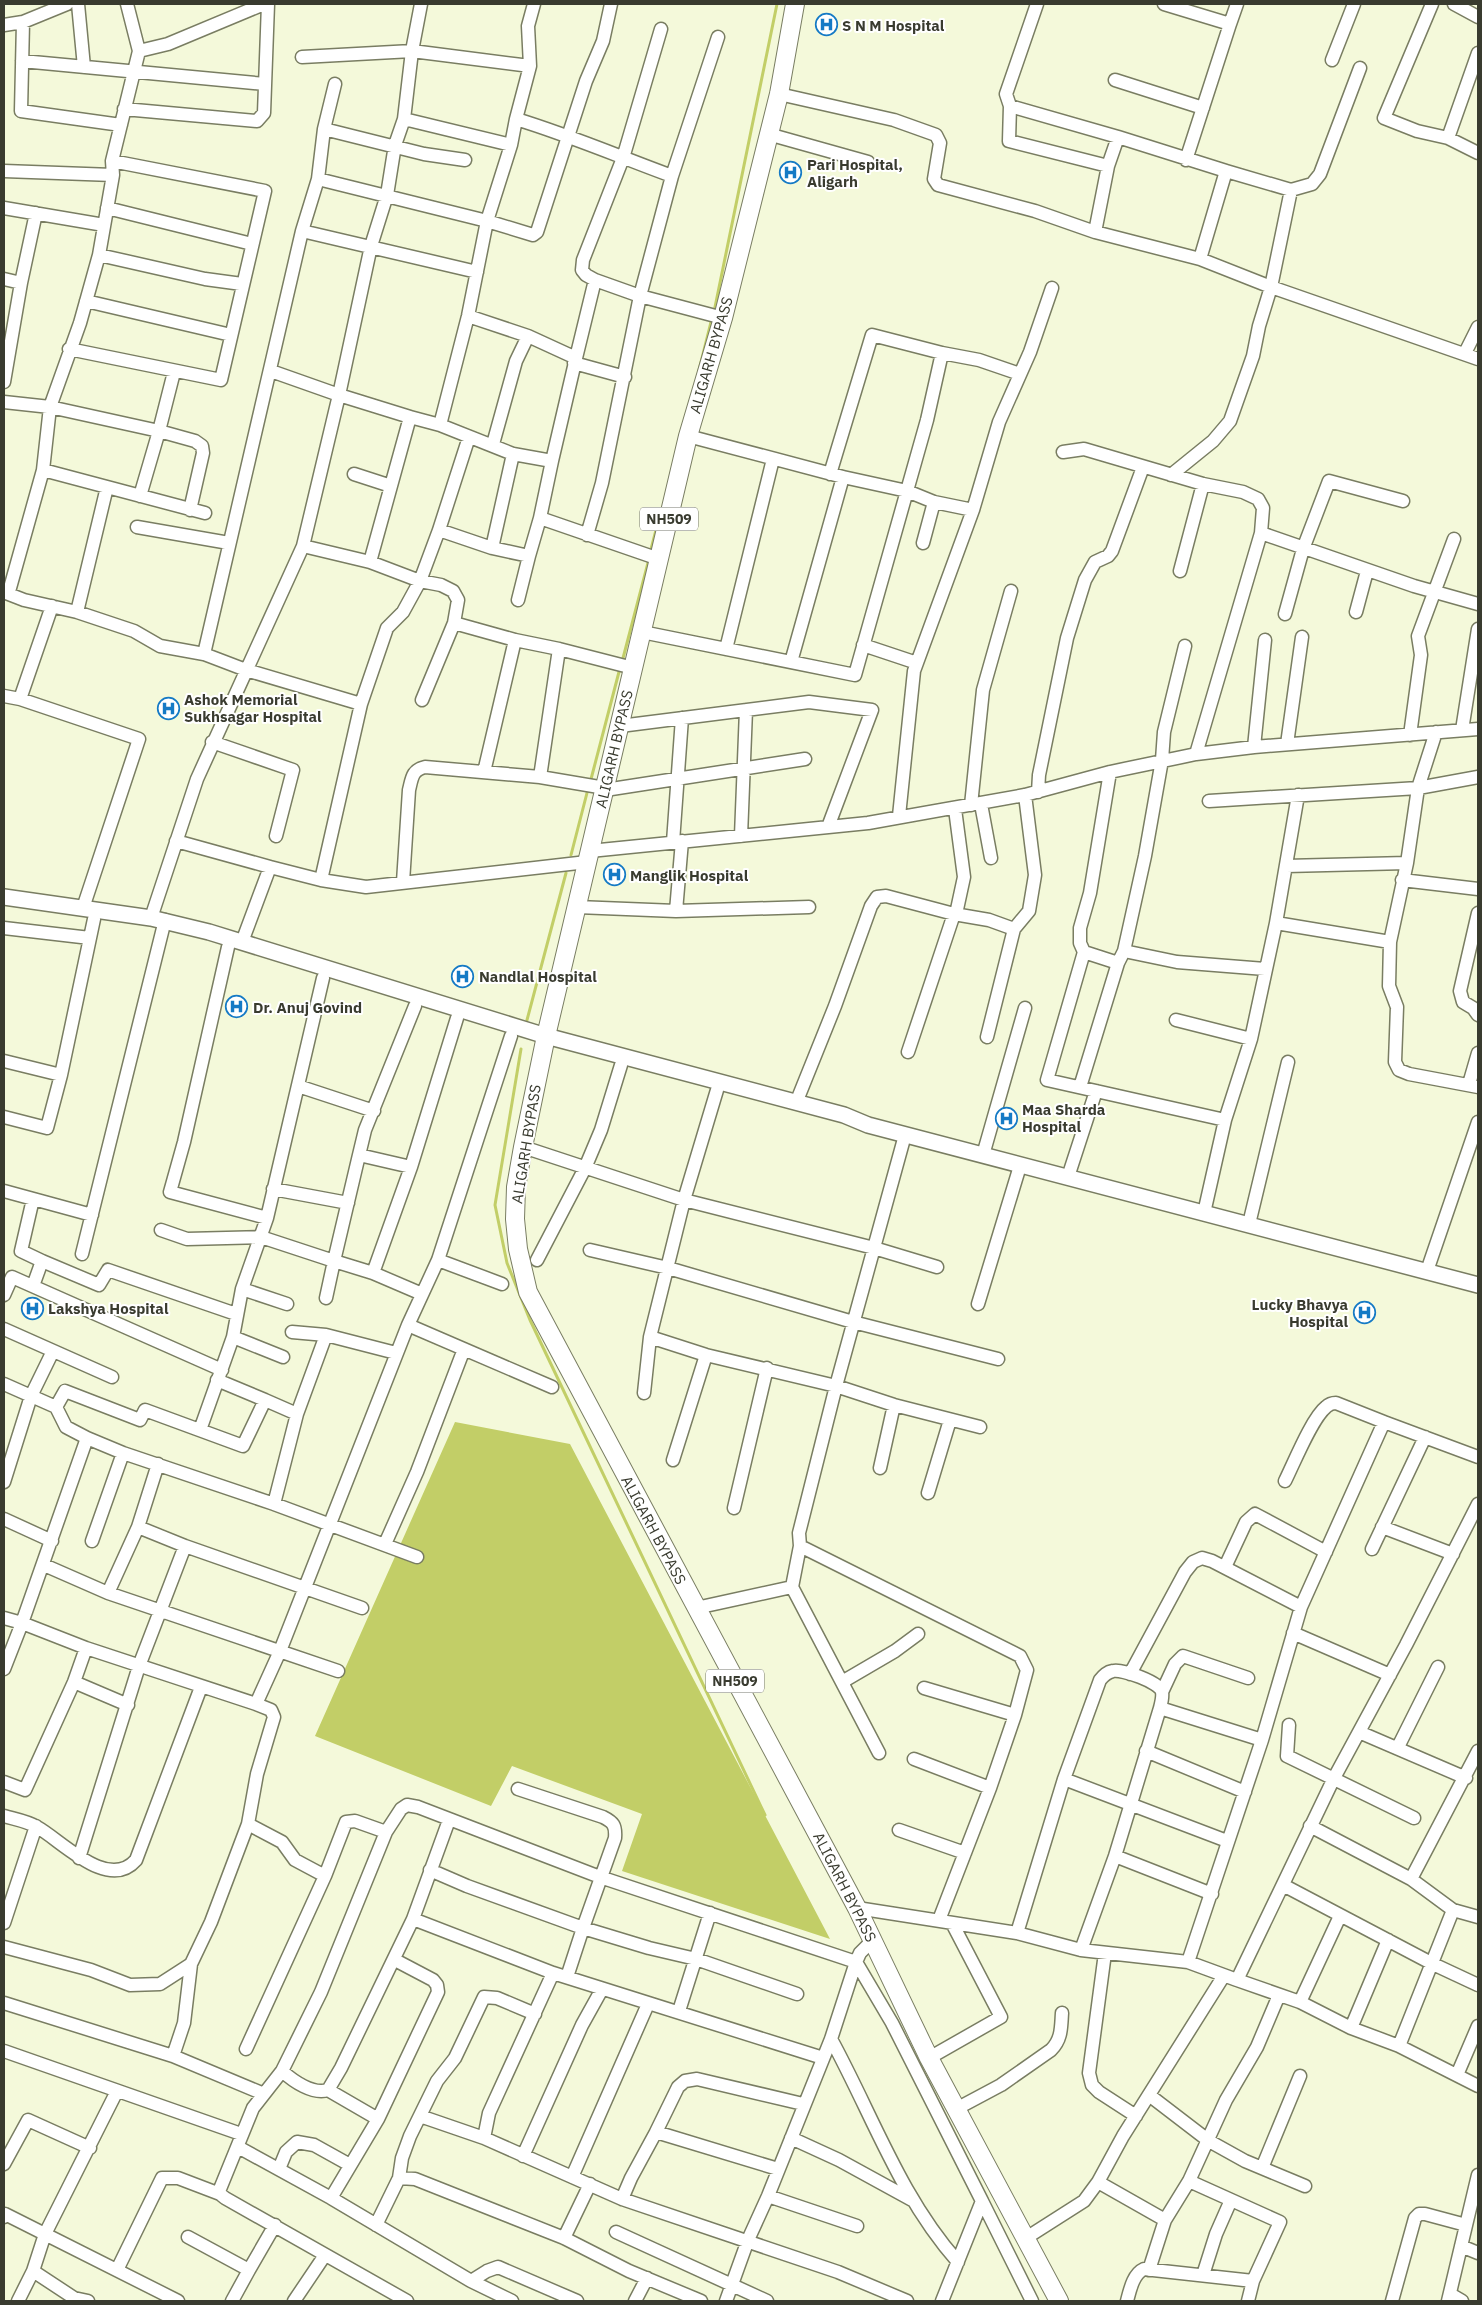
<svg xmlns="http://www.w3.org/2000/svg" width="1482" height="2305" font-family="'IBM Plex Sans',sans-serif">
	<rect width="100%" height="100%" fill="#f4f9da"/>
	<!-- water -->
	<path fill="#c2ce67" d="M 455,1422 L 570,1444 L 830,1939 L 622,1871 L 642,1814 L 512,1766 L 491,1806 L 315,1736 Z"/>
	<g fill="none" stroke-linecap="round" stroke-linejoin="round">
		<!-- stream -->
		<path stroke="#c2ce67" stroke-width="3" d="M 714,312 L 777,4
			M 699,370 L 712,318
			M 650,553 L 661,511
			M 622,662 L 649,559
			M 590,783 L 620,668
			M 571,855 L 588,789
			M 527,1020 L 566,873
			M 521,1049 L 495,1205 L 507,1263 L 530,1320 L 765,1815"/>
		<defs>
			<path id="minor" d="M 78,4 L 84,67
				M 1037,4 L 1006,94 L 1010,106 L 1009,141 L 1108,166 L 1118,137 L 1226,171
				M 1164,4 L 1230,24 L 1186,160
				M 1432,4 L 1384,118 L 1417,131 L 1448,138
				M 1454,4 L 1478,17
				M 23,22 L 21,111 L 121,125
				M 1230,24 L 1237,4
				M 4,25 L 23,22 L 67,4
				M 661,29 L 623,158 L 583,260 L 582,270 L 586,275 L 595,280 L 640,296 L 723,318
				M 139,51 L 168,44 L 264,4
				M 1478,53 L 1448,138 L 1478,153
				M 302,57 L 412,51 L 530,66
				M 1332,60 L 1354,4
				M 22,61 L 265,84
				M 1115,80 L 1203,108
				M 779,94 L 894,120 L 936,135 L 940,143 L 934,179 L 938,185 L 1035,211 L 1095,232 L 1200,259 L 1271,287 L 1478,359
				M 1010,106 L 1118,137
				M 124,109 L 257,121 L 264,113 L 268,4
				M 404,119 L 511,145
				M 516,119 L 530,66 L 528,26 L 534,4
				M 324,129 L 335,84
				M 768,134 L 868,162
				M 4,171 L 113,175
				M 318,179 L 487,221 L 511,145 L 516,119 C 569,135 620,157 672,176
				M 4,208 L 104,225
				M 107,208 L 252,244
				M 302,231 L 477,272
				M 1095,232 L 1108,166
				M 99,255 L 205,279 L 242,284
				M 1200,259 L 1226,171 L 1291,190 L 1312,184 L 1320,174 L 1360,68
				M 4,279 L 21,283
				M 86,301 L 231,335
				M 468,316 L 528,336 L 576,358 L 595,280
				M 69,349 L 221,380 L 265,191 L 112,161
				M 942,353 L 979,360 L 1020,374
				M 1465,353 L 1478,327
				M 574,363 L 625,377
				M 4,382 L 21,283 L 36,213
				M 4,402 L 50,407 L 159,431 L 174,372
				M 410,417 L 440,425 L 513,454 L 552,461 L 576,358
				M 440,425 L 468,316 L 487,221 L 533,235 L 537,232 L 586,81 L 603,41 L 611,4
				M 688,436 L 843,477 L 907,491 L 934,502 L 973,510 L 999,422 L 1030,352 L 1052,288
				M 493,444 L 516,361 L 528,336
				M 1063,452 L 1084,449 L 1203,484 L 1243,492 L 1258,499 L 1263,508 L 1261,533 L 1196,754
				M 552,461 L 540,518 L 659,559
				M 43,470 L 205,513
				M 354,474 L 391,486
				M 1171,475 L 1213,441 L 1230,421 L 1253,356 L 1259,326 L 1271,287 L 1291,190
				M 140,496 L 159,431 L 195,441 L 202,446 L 203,453 L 190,510
				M 137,527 L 229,543
				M 439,530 L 492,548 L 529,556 L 540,518
				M 1261,533 L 1414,586 L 1478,604
				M 587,535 L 602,483 L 640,296 L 672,176 L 718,37
				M 923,543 L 934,502
				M 303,546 L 370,562 L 420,581 L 441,585 L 453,591 L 458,600 L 454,623
				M 492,548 L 513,454
				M 370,562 L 410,417 L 339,395 L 371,246 L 387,195 L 395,145 L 404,119 L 412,51 L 421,4
				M 1180,571 L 1203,484
				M 4,593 L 10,588 L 43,470 L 50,407 L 80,323 L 99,255 L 113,175 L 112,161 L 139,51 L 127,4
				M 6,593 L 24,600 L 77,612 L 134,631 L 160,646 L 204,654
				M 518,600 L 529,556
				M 77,612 L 107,487
				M 1356,612 L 1367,571
				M 1285,614 L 1303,549 L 1329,481 L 1403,501
				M 642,632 L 855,675 L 927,420 L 942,353 L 872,335 L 830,474
				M 863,645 L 917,663
				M 1185,646 L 1164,732 L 1162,760 L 1145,856 L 1124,951 L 1177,962 L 1265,969
				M 726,649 L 773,459
				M 791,662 L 843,477
				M 4,696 L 20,699 L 139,739 L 83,908
				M 20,699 L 52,606
				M 422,700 L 454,623 L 515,640
				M 361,704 L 387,628 L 403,612 L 420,581 L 439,530 L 469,437
				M 620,726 L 809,702 L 872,710 L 828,827
				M 1462,730 L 1478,629
				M 1436,732 L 1418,788 L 1407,863 L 1390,942 L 1389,986 L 1397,1007 L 1395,1062 L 1399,1070 L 1409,1074 L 1478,1087
				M 1410,735 L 1421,655 L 1418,636 L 1454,539
				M 212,742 L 293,770 L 276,836
				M 1287,744 L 1302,637
				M 1254,747 L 1265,640
				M 484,772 L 515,640 L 559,649
				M 1110,772 L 1090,893 L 1080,928 L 1080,943 L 1084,952 L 1047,1080 L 1225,1120
				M 540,777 L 559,649 L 633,668
				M 605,790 L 805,759
				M 1038,792 L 1039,775 L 1067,638 L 1085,580 L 1095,562 L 1108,556 L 1112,551 L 1143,467
				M 1209,801 L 1418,788 L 1478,777
				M 981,804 L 991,858
				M 971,805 L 983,690 L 1011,591
				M 955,809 L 964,877 L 956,914
				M 899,816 L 914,671 L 973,510
				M 741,836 L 746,710
				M 176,841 L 270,867
				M 673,842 L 682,718
				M 590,851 L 868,823 L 1025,795 L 1110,772 L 1196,754 L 1254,747 L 1478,729
				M 1286,866 L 1407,863
				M 321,880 L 361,704 L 246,670 L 204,654 L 302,231 L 318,179 L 324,129 L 424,154 L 465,160
				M 1402,880 L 1478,889
				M 403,882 L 409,790 C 412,778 412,770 425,767 L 540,777 L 605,788
				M 577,907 L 676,911 L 809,907
				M 676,911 L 682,841
				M 1478,913 L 1460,991 L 1463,1002 L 1473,1008 L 1478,1015
				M 954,914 L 989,920 L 1014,929 L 1029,911 L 1035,875 L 1025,795
				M 151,918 L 197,779 L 303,546 L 339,395 L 271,371
				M 1276,923 L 1390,942
				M 4,928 L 90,938
				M 242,942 L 270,867 L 321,880 L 366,887 L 587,862
				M 228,947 L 184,1142 L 170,1192 L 267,1218
				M 1084,952 L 1118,963
				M 1176,1020 L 1251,1039
				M 987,1037 L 1014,929
				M 4,1061 L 61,1075
				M 1469,1084 L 1478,1053
				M 298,1086 L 374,1111
				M 1080,1087 L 1118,963 L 1124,951
				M 796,1103 L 835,1006 L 871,906 L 877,897 L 886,896 L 954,914 L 908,1052
				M 4,1117 L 47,1128 L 61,1075 L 94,919
				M 905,1135 L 836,1386 L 799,1533 L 800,1546 L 1020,1656 L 1027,1670 L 1015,1715 L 990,1788 L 939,1920
				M 523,1147 L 684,1200 L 874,1248 L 937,1267
				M 359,1155 L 365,1130 L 415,1006
				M 983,1155 L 1025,1008
				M 411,1167 L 359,1155 L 334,1261 L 373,1273 L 422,1294
				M 1068,1177 L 1096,1091
				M 273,1189 L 348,1203
				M 4,1191 L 92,1215
				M 33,1199 L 21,1251 L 42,1261
				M 1204,1213 L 1225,1120 L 1251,1039 L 1276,923 L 1298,795
				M 1249,1224 L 1288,1062
				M 161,1230 L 187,1239 L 261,1237 L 334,1261 L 326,1298
				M 590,1250 L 668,1268 L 853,1322 L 998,1359
				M 82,1254 L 165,920
				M 438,1260 L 502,1284
				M 537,1260 L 585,1168 L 601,1130 L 621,1065
				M 1427,1271 L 1478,1122
				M 373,1273 L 411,1167 L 457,1018
				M 33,1286 L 42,1261 L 99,1285 L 108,1270 L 236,1314
				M 242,1289 L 287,1304
				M 4,1295 L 12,1277 L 222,1370
				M 978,1304 L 1020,1166
				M 408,1325 L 552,1387
				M 4,1329 L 112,1377
				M 292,1332 L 326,1335
				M 233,1337 L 283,1357
				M 650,1337 L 706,1355 L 836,1386 L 894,1405 L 980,1427
				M 4,1384 L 56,1407 L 66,1427 L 87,1438 L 123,1453 L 274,1504 L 417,1557
				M 644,1393 L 650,1337 L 684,1200 L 717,1090
				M 265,1400 L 297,1414
				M 56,1407 L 65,1391 L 140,1420 L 145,1410 L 243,1446 L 265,1400 L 217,1380
				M 200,1430 L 233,1337 L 242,1289 L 267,1218 L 323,978
				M 673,1460 L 706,1355
				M 880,1468 L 894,1405
				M 1285,1481 C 1294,1463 1312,1418 1326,1407 C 1329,1404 1332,1403 1336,1403 L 1384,1422
				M 4,1482 L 31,1396 L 53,1351
				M 928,1493 L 950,1420
				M 274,1504 L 297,1414 L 326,1335 L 396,1353
				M 734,1508 L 767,1368
				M 4,1519 L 52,1541
				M 138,1527 L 185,1546 L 362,1608
				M 1382,1527 L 1453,1554
				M 92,1541 L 123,1453
				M 385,1544 L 417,1472 L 464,1349
				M 1372,1549 L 1425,1437
				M 44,1565 L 108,1593 L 338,1671
				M 1225,1567 L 1246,1522 L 1255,1514 L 1326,1552
				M 792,1587 L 800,1546
				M 108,1593 L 138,1527 L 158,1464
				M 696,1608 L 792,1587 L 879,1753
				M 4,1618 L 22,1623 L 87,1438
				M 1293,1633 L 1390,1675
				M 4,1669 L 22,1623 L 86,1648 L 256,1704 L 271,1710 L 274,1717 L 257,1774 L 248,1824 L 211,1922 L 191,1964 L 184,2023 L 173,2056
				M 1130,1674 L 1185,1572 L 1193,1562 L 1202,1558 L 1212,1561 L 1301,1607
				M 74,1682 L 128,1705
				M 842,1682 L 895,1651 L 918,1634
				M 924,1688 L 1015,1715
				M 1162,1692 L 1175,1664 L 1183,1656 L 1248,1678
				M 256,1704 L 280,1651 L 408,1325 L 438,1260 L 511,1036
				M 1160,1708 L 1262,1740
				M 1289,1725 L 1287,1756 L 1414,1818
				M 1359,1732 L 1466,1778
				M 1398,1747 L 1438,1667
				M 1146,1751 L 1245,1792
				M 914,1759 L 990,1788
				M 1064,1779 L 1227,1841
				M 4,1782 L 25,1790 L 74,1682 L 86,1648
				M 518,1789 L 603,1817 C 613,1822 616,1825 615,1838 L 583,1928 L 649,1948 L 696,1959 L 797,1994
				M 4,1816 C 14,1819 27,1821 37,1827 C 61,1840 108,1892 136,1860 L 201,1687
				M 449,1820 L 413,1919 L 553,1973 L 823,2058
				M 1310,1826 L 1411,1879
				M 899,1830 L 965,1853
				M 1115,1856 L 1212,1894
				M 79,1858 L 139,1666 L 185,1546
				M 430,1870 L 467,1886 L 583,1928 L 567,1977
				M 325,1876 L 346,1822 L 355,1821 L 386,1832
				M 1283,1885 L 1433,1964 L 1478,1985
				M 857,1908 L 1017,1933 L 1081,1950 L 1188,1962 L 1237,1980 L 1334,1778 L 1406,1645 L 1478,1504
				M 1453,1910 L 1411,1879 L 1478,1751
				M 4,1923 L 36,1826
				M 1017,1933 L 1064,1779 L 1100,1680 C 1104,1675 1107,1672 1113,1671 C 1122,1669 1160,1682 1162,1692 C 1163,1697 1161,1704 1160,1708 L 1115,1856 L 1081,1950
				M 4,1947 L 91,1970 L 130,1985 L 160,1984 L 191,1964
				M 1105,1953 L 1089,2073 L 1092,2085 L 1099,2092 L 1136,2116
				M 1188,1962 L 1262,1740 L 1301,1607 L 1384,1422 L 1478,1457
				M 553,1973 L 489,2113 L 484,2138 L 622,2199 L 838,2272 L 907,2301
				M 1237,1980 L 1300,2002 L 1351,2028 L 1399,2046 L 1478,2086
				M 1300,2002 L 1340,1916
				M 4,2003 L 173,2056 L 264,2094
				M 679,2011 L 710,1913
				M 1351,2028 L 1388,1940
				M 831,2039 C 872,2114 900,2197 958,2262
				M 1399,2046 L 1453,1910 L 1478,1917
				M 246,2049 L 325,1876 L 295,1860 L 282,1842 L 248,1824
				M 4,2051 L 241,2134
				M 929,2058 L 1001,2017 L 952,1923
				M 282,2071 C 293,2081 313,2095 328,2090 L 341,2068 L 413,1919
				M 1457,2075 L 1478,2026
				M 328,2090 L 378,2119
				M 1149,2095 L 1209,2141 L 1245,2161 L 1305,2186
				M 956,2109 L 1001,2085 L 1051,2050 C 1062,2039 1061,2027 1062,2013
				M 420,2116 L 484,2138
				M 656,2132 L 678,2087 L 685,2081 L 697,2079 L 803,2104
				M 791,2138 L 839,2160 L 912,2200
				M 238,2147 L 331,2198 L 471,2281 L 512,2301
				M 523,2156 L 582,2025 L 602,1989
				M 4,2164 L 28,2120 L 90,2148
				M 1262,2168 L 1300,2076
				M 279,2169 L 286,2152 L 297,2142 L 314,2145 L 350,2165
				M 572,2177 L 648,2004
				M 399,2178 L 402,2158 L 410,2136 L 437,2081 L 455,2058 L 484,1997 L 497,1998 L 535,2014
				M 1189,2181 L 1280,2222 L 1253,2281 L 1248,2301
				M 1098,2182 L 1165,2220
				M 768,2196 L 857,2226
				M 331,2198 L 378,2119 L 438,1992 L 437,1985 L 433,1980 L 395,1960
				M 622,2199 L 631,2178 L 656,2132 L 778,2169
				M 982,2201 L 1032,2301
				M 4,2217 L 5,2214 L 178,2301
				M 376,2225 L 399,2178 L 415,2179 L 564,2238 L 629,2271 L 701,2301
				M 616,2232 L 767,2301
				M 188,2237 L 249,2270 L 232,2301
				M 564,2238 L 590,2184
				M 1026,2238 L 1084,2201 L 1098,2182 L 1123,2136 L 1223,1977
				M 1461,2246 L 1478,2253
				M 117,2270 L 162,2178 L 178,2178 L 220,2194
				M 249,2270 L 275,2225
				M 1149,2270 L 1165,2220 L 1189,2181 L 1226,2100 L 1257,2047 L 1279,1995
				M 33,2271 L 74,2298 L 88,2301
				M 1203,2275 L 1216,2234 L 1231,2200
				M 471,2281 L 487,2271 L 498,2267 L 577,2301
				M 1450,2294 L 1462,2301
				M 18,2301 L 33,2271 L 45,2234 L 117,2091
				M 294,2301 L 325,2255
				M 407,2301 L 225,2198 L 220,2194 L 220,2189 L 253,2108 L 282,2071 L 321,1992 L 386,1832 L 401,1809 L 407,1805 L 418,1807 L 600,1877 L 856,1962 L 892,2023 L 982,2201 L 942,2301
				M 635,2301 L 647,2278
				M 726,2301 L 748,2240 L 768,2196 L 831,2039 L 856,1962 L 860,1953 L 873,1940
				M 1127,2301 C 1130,2290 1133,2274 1144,2269 L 1253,2281
				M 1392,2301 L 1415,2218 L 1419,2214 L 1425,2214 L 1466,2225
				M 1448,2301 L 1478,2175"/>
			<path id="major" d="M 4,897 L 151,918 L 209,932 L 546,1036 L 844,1115 L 868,1125 L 1478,1285"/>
			<path id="highway" d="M 795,4 L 779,94 L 723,318 L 688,436 L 546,1036 L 523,1147 L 516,1187 L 515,1219 L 518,1249 L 528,1292 L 857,1908 L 929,2058 L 1059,2301"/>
		</defs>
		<!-- minor casing -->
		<use href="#minor" stroke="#797d62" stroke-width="15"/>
		<!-- major casing -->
		<use href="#major" stroke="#797d62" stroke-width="18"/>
		<!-- highway casing -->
		<use href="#highway" stroke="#797d62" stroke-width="20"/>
		<!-- minor -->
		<use href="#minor" stroke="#fff" stroke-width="12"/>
		<!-- major -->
		<use href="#major" stroke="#fff" stroke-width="15"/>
		<!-- highway -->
		<use href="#highway" stroke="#fff" stroke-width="18"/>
	</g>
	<!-- icons -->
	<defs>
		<symbol id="hospital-ring" viewBox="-11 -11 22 22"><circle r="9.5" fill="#fff" stroke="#157ac5" stroke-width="1.5"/><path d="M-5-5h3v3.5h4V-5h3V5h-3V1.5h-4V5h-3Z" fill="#157ac5"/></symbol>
	</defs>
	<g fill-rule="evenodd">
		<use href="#hospital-ring" x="814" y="12" width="25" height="25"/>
		<use href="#hospital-ring" x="778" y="160" width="25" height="25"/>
		<use href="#hospital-ring" x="156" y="696" width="25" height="25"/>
		<use href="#hospital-ring" x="602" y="862" width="25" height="25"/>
		<use href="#hospital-ring" x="450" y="964" width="25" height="25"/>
		<use href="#hospital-ring" x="224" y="994" width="25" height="25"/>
		<use href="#hospital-ring" x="994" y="1106" width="25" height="25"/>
		<use href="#hospital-ring" x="20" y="1296" width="25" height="25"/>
		<use href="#hospital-ring" x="1352" y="1300" width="25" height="25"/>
	</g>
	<g text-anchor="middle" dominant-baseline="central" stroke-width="4" stroke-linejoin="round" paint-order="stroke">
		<!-- shield labels -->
		<g fill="#fff" stroke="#74766d" stroke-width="1">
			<rect x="640" y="507.5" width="58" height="23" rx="4"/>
			<rect x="706" y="1669.5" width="58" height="23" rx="4"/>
		</g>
		<g font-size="14" font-weight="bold" fill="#393b2f">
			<text x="669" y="519">NH509</text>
			<text x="735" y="1681">NH509</text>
		</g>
		<!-- poi labels -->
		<g font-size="15" font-weight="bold" fill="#393b2f" stroke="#fff" text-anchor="start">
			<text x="842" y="25">S N M Hospital</text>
			<text x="807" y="164">Pari Hospital,<tspan x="807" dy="17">Aligarh</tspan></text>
			<text x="184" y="699">Ashok Memorial<tspan x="184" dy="17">Sukhsagar Hospital</tspan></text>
			<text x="630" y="875">Manglik Hospital</text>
			<text x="479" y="976">Nandlal Hospital</text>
			<text x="253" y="1007">Dr. Anuj Govind</text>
			<text x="1022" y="1109">Maa Sharda<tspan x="1022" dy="17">Hospital</tspan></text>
			<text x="1348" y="1304" text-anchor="end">Lucky Bhavya<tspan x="1348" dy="17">Hospital</tspan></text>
			<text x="48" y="1308">Lakshya Hospital</text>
		</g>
		<!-- street labels -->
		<g font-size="15" fill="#393b2f" stroke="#fff">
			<text transform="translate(711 355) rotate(-74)">ALIGARH BYPASS</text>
			<text transform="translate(614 749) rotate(-77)">ALIGARH BYPASS</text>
			<text transform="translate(526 1144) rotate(-81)">ALIGARH BYPASS</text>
			<text transform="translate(654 1530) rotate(62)">ALIGARH BYPASS</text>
			<text transform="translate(845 1887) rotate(63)">ALIGARH BYPASS</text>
		</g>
	</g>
	<!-- border -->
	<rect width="1482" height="2305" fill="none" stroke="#393b2f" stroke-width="10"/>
</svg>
